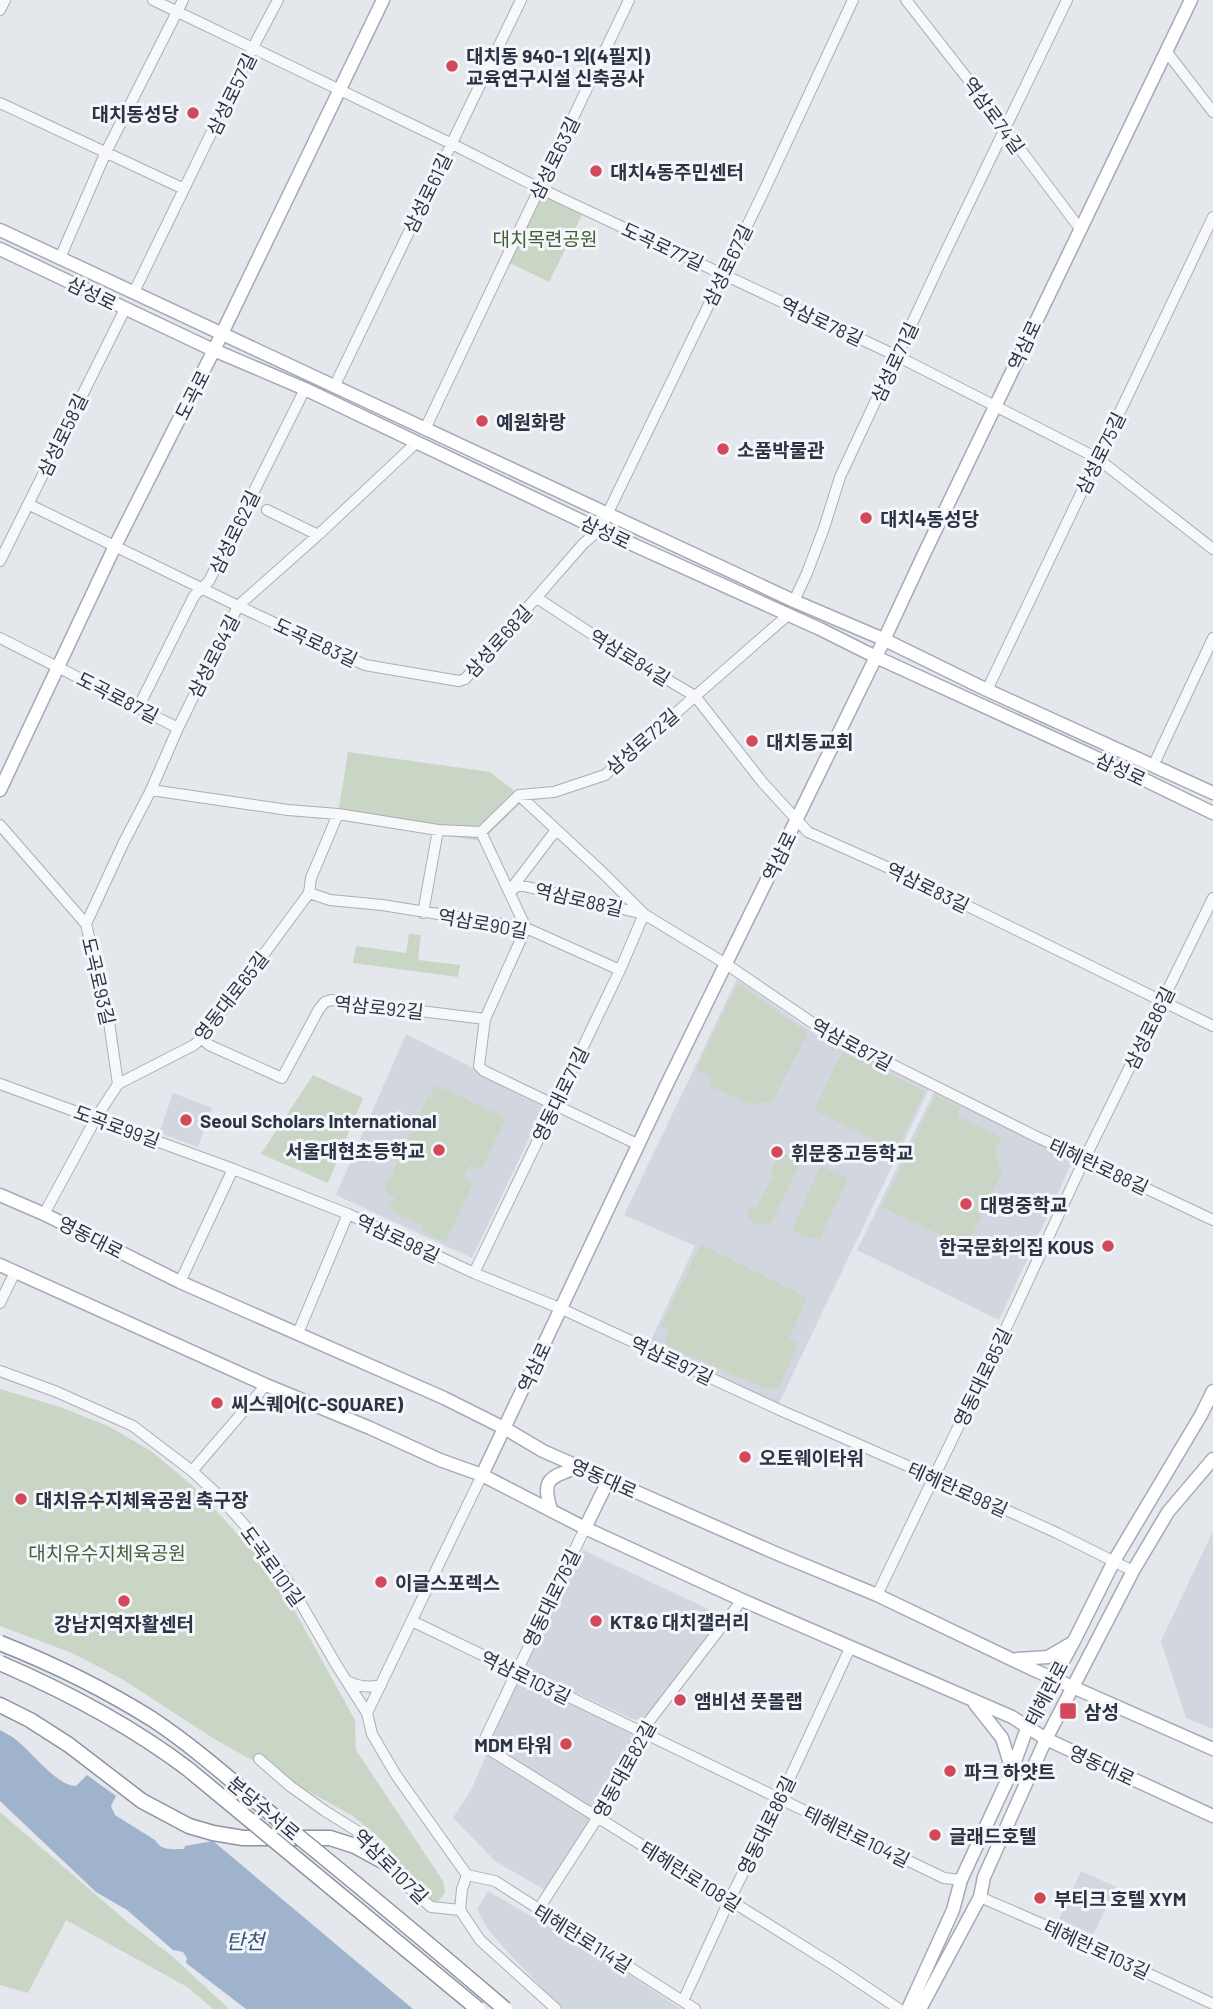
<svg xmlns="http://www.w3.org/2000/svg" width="1213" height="2009" font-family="Barlow,'Noto Sans KR',sans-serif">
	<rect width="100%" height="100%" fill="#e4e7ec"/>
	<!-- built -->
	<path fill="#d2d6de" d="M 737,979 L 818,1036 L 929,1089 L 779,1403 L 650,1342 L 695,1246 L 624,1215 Z
		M 406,1034 L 545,1105 L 472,1258 L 336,1195 Z
		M 934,1092 L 1074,1158 L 999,1320 L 857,1250 Z
		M 173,1093 L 212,1108 L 198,1147 L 159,1133 Z
		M 1213,1531 L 1213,1729 L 1186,1718 L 1161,1641 Z
		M 583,1550 L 725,1617 L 650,1713 L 640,1720 L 632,1719 L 529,1671 L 526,1664 Z
		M 522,1678 L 631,1730 L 632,1733 L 599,1806 L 592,1809 L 490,1746 L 489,1735 L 515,1681 Z
		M 487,1753 L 588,1815 L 589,1821 L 545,1890 L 496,1862 L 453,1818 L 471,1790 Z
		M 1081,1871 L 1116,1887 L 1093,1935 L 1059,1919 Z
		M 488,1891 L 613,1964 L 681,2009 L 563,2009 L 513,1958 L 487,1928 L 477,1909 Z"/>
	<!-- green -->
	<path fill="#c9d6c5" d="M 541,195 L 582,215 L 549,282 L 508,262 Z
		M 348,752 L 490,772 L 525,799 L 482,841 L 337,820 Z
		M 409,934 L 421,935 L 418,960 L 460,965 L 458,977 L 353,963 L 356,946 L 406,953 Z
		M 738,984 L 808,1033 L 772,1102 L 750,1104 L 708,1085 L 712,1077 L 696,1070 Z
		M 842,1052 L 925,1091 L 896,1150 L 814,1110 Z
		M 313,1075 L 363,1098 L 328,1183 L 261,1154 Z
		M 436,1085 L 506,1118 L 481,1170 L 470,1165 L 464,1177 L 474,1182 L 445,1242 L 422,1231 L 423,1226 L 389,1209 L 395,1197 L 384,1191 L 429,1095 L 431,1095 Z
		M 936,1095 L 961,1107 L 957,1116 L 1001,1137 L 995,1151 L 1002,1173 L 966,1247 L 882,1207 Z
		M 781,1152 L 801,1161 L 771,1224 C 756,1226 746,1224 748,1206 L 756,1209 L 774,1174 L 770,1171 Z
		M 820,1166 L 848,1178 L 819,1240 L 792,1231 Z
		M 701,1244 L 807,1298 L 789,1338 L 799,1343 L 779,1386 L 768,1390 L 664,1344 L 670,1330 L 661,1326 Z
		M 0,1389 L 60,1407 L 108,1426 L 151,1451 L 194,1487 L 260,1558 L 293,1608 L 355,1720 L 356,1750 L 443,1881 L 445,1893 L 437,1903 L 428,1901 L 383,1841 L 353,1816 L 216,1740 L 122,1679 L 72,1653 L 0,1626 Z
		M 0,1812 L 124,1919 L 173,1957 L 229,2009 L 213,2009 L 189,1988 L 66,1920 L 28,1993 L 0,1985 Z"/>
	<!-- water -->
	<path fill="#9fb4cc" d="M 0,1730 C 5,1733 10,1735 15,1739 C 29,1749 58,1787 76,1786 L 87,1775 L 116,1796 L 111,1806 L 115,1815 L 155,1840 C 161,1851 172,1849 184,1849 L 185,1846 L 213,1841 L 413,2009 L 246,2009 L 186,1963 L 187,1958 L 183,1952 L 173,1950 L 127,1910 L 96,1892 L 0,1801 Z"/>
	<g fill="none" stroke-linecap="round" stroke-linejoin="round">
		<defs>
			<path id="minor" d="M 153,0 L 452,144 L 539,188 L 897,356 L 1097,458 L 1213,549
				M 906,0 L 999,119 L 1005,129 L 1081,230
				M 0,10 L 5,0
				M 1166,51 L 1213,112
				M 0,103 L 184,189
				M 60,258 L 106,152 L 183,0
				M 134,292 L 252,49 L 278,0
				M 334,387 L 521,0
				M 425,429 L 629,0
				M 28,504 L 238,606 L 365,665 L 459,681 L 465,679 L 583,544 L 600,529 L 762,195 L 853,0
				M 267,510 L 318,535
				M 0,561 L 125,309
				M 537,598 L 607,644 L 695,696 L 763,783 L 808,832 L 898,872 L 1213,1026
				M 794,601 L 807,573 L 824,528 L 840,477 L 944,255 L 1067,0
				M 0,638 L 178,728
				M 987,690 L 1213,217
				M 138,708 L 194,596 L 209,581 L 305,389
				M 1153,766 L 1213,638
				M 151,790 L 288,810 L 338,814 L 438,830 L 481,832 L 519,795 L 554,792 L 605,775 L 788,615
				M 519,795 L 603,873 L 644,914 L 726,964 L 823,1030 L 1035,1136 L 1213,1220
				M 0,825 L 86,924 L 109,1022 L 118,1084
				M 481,832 L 526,928 L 485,1019 L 479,1066 L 484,1071 L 639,1145
				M 511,889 L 556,830
				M 309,893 L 330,900 L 382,905 L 526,928 L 620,970
				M 423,913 L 438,830
				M 86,924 L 123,844 L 151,790 L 178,728 L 238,606 L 318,535 L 416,443
				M 202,1038 L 209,1045 L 282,1078 L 319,1009 L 325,1002 L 331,1000 L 485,1019
				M 0,1084 L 233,1169 L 348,1214 L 474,1273 L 562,1309 L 782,1411 L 933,1477 L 1057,1533 L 1133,1571
				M 44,1214 L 96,1118 L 118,1084 L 194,1045 L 202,1038 L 309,893 L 311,878 L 338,814
				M 474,1273 L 620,970 L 644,914 L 519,885 L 509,892
				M 180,1282 L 233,1169
				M 0,1303 L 15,1272
				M 298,1333 L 348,1214
				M 0,1371 L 57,1392 L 133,1426 L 192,1471 L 215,1492 L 258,1540 L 289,1583 L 337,1666 L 367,1713 L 372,1734 L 396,1775 L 467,1875
				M 192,1471 L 266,1385
				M 585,1528 L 482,1745 L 835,1966 L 899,2009
				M 877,1595 L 1007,1326 L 1085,1158 L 1213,898
				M 412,1621 L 944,1878 L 961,1880
				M 347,1681 C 359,1687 369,1688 381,1685
				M 367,1713 L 482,1475
				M 259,1759 L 290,1786 L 325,1811 L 365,1836 L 405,1884 L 431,1907 L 460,1910
				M 467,1875 L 495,1881 L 695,2009
				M 467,1875 L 462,1889 L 460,1910 L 480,1940 L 556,2009
				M 980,1897 L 1049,1927 L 1213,2004
				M 538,1910 L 598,1817 L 640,1733 L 742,1600
				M 683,2001 L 729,1901 L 780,1799 L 850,1648"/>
			<path id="major" d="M 0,230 L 794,601 L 883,639 L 987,690 L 1213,793
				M 0,249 L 209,348 L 305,389 L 592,526 L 820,629 L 876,657 L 1145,780 L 1213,813
				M 0,790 L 115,546 L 214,350 L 383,0
				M 0,1195 L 44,1214 L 180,1282 L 444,1398 L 506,1429 L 543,1451 L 773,1552 L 877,1595 L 1034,1670 L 1213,1749
				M 0,1265 L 266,1385 L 370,1428 L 440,1460 L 482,1475 L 585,1528 L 742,1600 L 1012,1717 L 1046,1739 L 1213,1816
				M 482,1475 L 667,1084 L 876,657 L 924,554 L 1191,0
				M 551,1510 C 541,1478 550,1477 579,1467
				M 585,1528 L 608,1481
				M 1017,1659 L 1048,1657 L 1072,1643
				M 975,1704 L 1002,1738 L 1012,1770
				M 908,2009 L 953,1910 L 961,1880 L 1012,1770 L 1027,1728 L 1074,1641 L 1114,1561 L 1201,1415 L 1213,1391
				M 920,2009 L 980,1897 L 984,1877 L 1046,1739 L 1133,1571 L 1168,1512 L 1213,1459"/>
			<path id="highway" d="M 0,1705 L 30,1720 L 69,1745 L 142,1801 L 189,1826 L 213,1833 L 243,1838 L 330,1838 L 355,1846 L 390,1865"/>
		</defs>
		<!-- minor casing -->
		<use href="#minor" stroke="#a9aeb7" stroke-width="12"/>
		<!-- major casing -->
		<use href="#major" stroke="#a3abb8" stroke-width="15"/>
		<!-- highway casing -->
		<use href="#highway" stroke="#8b94a3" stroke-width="17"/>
		<!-- minor -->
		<use href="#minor" stroke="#f7f8fa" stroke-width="10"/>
		<!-- major -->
		<use href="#major" stroke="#fff" stroke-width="12"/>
		<!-- highway -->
		<use href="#highway" stroke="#fff" stroke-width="14"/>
		<defs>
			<path id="highway-bridge" d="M 0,1643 C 53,1664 104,1689 152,1719 C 202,1752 246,1794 293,1832 C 364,1890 435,1949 505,2009
				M 0,1663 C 67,1692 130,1725 188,1769 L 478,2009"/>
		</defs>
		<!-- highway-bridge casing -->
		<use href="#highway-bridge" stroke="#8b94a3" stroke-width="17" stroke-linecap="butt"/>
		<!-- highway-bridge -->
		<use href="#highway-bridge" stroke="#fff" stroke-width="14"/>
	</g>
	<!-- markers -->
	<g fill="#d1495b" stroke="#f4f6f9" stroke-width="2.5">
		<circle cx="452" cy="66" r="7"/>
		<circle cx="193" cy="113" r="7"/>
		<circle cx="596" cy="171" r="7"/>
		<circle cx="482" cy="421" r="7"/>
		<circle cx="723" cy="449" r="7"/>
		<circle cx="866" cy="518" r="7"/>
		<circle cx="752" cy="741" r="7"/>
		<circle cx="186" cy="1120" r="7"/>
		<circle cx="439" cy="1150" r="7"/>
		<circle cx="777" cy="1152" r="7"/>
		<circle cx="966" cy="1204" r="7"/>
		<circle cx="1108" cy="1246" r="7"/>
		<circle cx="217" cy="1403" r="7"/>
		<circle cx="745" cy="1457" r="7"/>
		<circle cx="21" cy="1499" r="7"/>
		<circle cx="381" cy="1582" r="7"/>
		<circle cx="124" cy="1601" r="7"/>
		<circle cx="596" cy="1621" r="7"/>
		<circle cx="680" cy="1700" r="7"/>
		<rect x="1059" y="1702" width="18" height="18" rx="3.5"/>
		<circle cx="566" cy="1744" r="7"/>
		<circle cx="950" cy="1771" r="7"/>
		<circle cx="935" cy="1835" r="7"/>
		<circle cx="1040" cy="1898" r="7"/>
	</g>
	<g text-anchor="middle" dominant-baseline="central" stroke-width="6" stroke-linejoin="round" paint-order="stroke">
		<!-- poi labels -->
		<g font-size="19" font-weight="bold" fill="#2b3445" stroke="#f4f6f9" text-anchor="start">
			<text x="466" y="55">대치동 940-1 외(4필지)<tspan x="466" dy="22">교육연구시설 신축공사</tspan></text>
			<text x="179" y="113" text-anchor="end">대치동성당</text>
			<text x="610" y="171">대치4동주민센터</text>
			<text x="496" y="421">예원화랑</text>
			<text x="737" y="449">소품박물관</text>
			<text x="880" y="518">대치4동성당</text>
			<text x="766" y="741">대치동교회</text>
			<text x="200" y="1120">Seoul Scholars International</text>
			<text x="425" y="1150" text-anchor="end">서울대현초등학교</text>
			<text x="791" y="1152">휘문중고등학교</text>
			<text x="980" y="1204">대명중학교</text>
			<text x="1094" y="1246" text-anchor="end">한국문화의집 KOUS</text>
			<text x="231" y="1403">씨스퀘어(C-SQUARE)</text>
			<text x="759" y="1457">오토웨이타워</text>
			<text x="35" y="1499">대치유수지체육공원 축구장</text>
			<text x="395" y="1582">이글스포렉스</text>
			<text x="610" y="1621">KT&amp;G 대치갤러리</text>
			<text x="124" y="1623" text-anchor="middle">강남지역자활센터</text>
			<text x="694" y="1700">앰비션 풋볼랩</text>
			<text x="1084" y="1711">삼성</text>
			<text x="552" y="1744" text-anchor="end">MDM 타워</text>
			<text x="964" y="1771">파크 하얏트</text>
			<text x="949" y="1835">글래드호텔</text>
			<text x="1054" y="1898">부티크 호텔 XYM</text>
		</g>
		<!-- street labels -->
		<g font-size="19" fill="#2b3445" stroke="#f4f6f9">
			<text transform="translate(231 94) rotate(-64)">삼성로57길</text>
			<text transform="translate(994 115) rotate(54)">역삼로74길</text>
			<text transform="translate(554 158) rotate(-64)">삼성로63길</text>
			<text transform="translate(427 193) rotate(-64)">삼성로61길</text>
			<text transform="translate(663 246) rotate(25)">도곡로77길</text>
			<text transform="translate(727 265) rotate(-64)">삼성로67길</text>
			<text transform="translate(92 293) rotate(26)">삼성로</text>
			<text transform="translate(822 321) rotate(25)">역삼로78길</text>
			<text transform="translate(1024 345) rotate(-65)">역삼로</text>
			<text transform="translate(894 362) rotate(-65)">삼성로71길</text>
			<text transform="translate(192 395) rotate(-63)">도곡로</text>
			<text transform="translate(62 435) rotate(-64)">삼성로58길</text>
			<text transform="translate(1100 453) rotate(-64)">삼성로75길</text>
			<text transform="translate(234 532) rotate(-64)">삼성로62길</text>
			<text transform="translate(606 532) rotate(25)">삼성로</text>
			<text transform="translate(498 641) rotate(-48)">삼성로68길</text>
			<text transform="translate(316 642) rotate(25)">도곡로83길</text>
			<text transform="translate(213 656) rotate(-63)">삼성로64길</text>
			<text transform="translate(630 657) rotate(31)">역삼로84길</text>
			<text transform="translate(118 697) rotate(27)">도곡로87길</text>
			<text transform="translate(642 741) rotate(-41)">삼성로72길</text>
			<text transform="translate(1121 769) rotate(25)">삼성로</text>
			<text transform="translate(779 856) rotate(-64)">역삼로</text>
			<text transform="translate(928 887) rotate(26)">역삼로83길</text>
			<text transform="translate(579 899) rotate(13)">역삼로88길</text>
			<text transform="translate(483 923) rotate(10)">역삼로90길</text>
			<text transform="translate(99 981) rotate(77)">도곡로93길</text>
			<text transform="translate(231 996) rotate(-52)">영동대로65길</text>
			<text transform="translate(379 1007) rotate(6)">역삼로92길</text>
			<text transform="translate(1149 1028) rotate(-64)">삼성로86길</text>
			<text transform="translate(852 1044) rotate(28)">역삼로87길</text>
			<text transform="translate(560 1094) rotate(-64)">영동대로71길</text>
			<text transform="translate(117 1126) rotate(20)">도곡로99길</text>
			<text transform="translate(1099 1166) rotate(25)">테헤란로88길</text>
			<text transform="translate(91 1237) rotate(27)">영동대로</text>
			<text transform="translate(398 1238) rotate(25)">역삼로98길</text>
			<text transform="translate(672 1360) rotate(25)">역삼로97길</text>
			<text transform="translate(534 1367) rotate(-65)">역삼로</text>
			<text transform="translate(982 1377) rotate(-64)">영동대로85길</text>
			<text transform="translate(604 1478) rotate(24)">영동대로</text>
			<text transform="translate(958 1489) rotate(24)">테헤란로98길</text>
			<text transform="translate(273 1566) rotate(54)">도곡로101길</text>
			<text transform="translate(551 1598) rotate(-64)">영동대로76길</text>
			<text transform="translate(526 1677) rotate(26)">역삼로103길</text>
			<text transform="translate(1046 1693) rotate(-62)">테헤란로</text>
			<text transform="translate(1102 1765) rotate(25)">영동대로</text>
			<text transform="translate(624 1769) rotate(-61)">영동대로82길</text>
			<text transform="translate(264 1808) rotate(40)">분당수서로</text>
			<text transform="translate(766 1825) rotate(-64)">영동대로86길</text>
			<text transform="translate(857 1836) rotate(26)">테헤란로104길</text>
			<text transform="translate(391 1866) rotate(45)">역삼로107길</text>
			<text transform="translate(691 1876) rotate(32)">테헤란로108길</text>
			<text transform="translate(583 1938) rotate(32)">테헤란로114길</text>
			<text transform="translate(1097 1949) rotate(25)">테헤란로103길</text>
		</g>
		<!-- park labels -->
		<g font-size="19" fill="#3f6138" stroke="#f4f6f9">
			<text x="545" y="238">대치목련공원</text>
			<text x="107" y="1552">대치유수지체육공원</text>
		</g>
		<!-- water labels -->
		<g font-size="21" font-style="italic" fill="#34527a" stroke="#f4f6f9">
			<text x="245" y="1940">탄천</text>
		</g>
	</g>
</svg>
